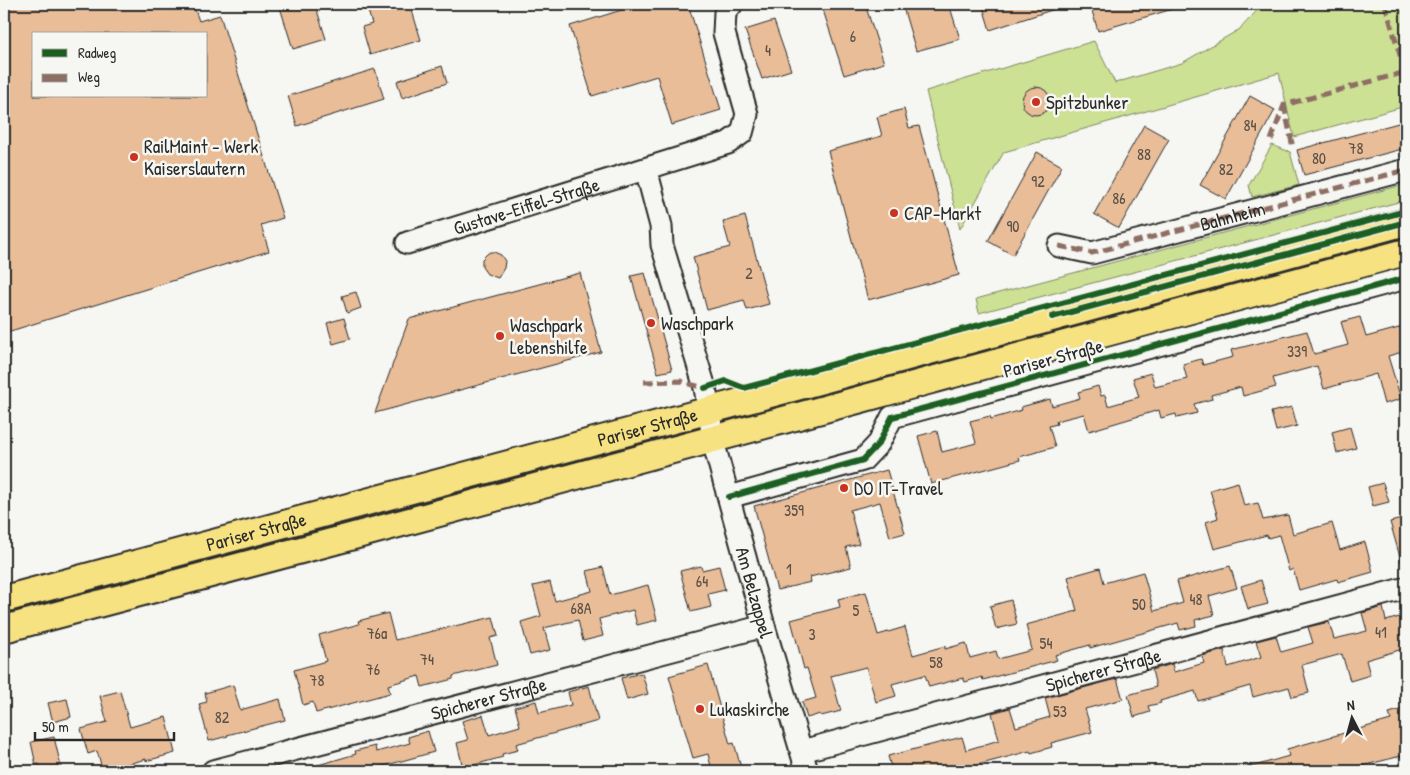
<svg xmlns="http://www.w3.org/2000/svg" width="1410" height="775" font-family="'Patrick Hand',sans-serif">
	<rect width="100%" height="100%" fill="#f6f6f2"/>
	<filter id="ink" filterUnits="userSpaceOnUse"><feTurbulence type="fractalNoise" baseFrequency=".02" numOctaves="2"/><feDisplacementMap in="SourceGraphic" scale="10" xChannelSelector="R" yChannelSelector="G"/><feConvolveMatrix kernelMatrix="1 2 1 2 8 2 1 2 1" color-interpolation-filters="sRGB"/></filter>
	<g filter="url(#ink)">
		<!-- green -->
		<path fill="#cde195" stroke="#7c8660" d="M 1263,4 L 1406,4 L 1406,106 L 1294,137 L 1279,73 L 1004,152 L 960,229 L 926,91 L 1094,41 L 1115,83 L 1182,63 L 1240,29 Z
			M 1272,145 L 1290,152 L 1299,185 L 1252,197 L 1249,185 Z
			M 1406,184 L 1406,200 L 979,313 L 976,299 Z"/>
		<!-- building -->
		<path fill="#e8bd98" stroke="#2b2b2b" fill-rule="evenodd" d="M 4,4 L 193,4 L 199,21 L 220,15 L 283,218 L 261,225 L 269,251 L 4,333 ZM 34,34 L 206,34 L 206,96 L 34,96 Z
			M 279,4 L 315,4 L 326,39 L 293,49 Z
			M 366,4 L 410,4 L 421,40 L 370,55 L 362,27 L 372,24 Z
			M 641,4 L 688,4 L 721,110 L 672,125 L 657,76 L 592,96 L 570,26 Z
			M 841,4 L 865,4 L 884,63 L 844,75 L 823,10 Z
			M 902,4 L 949,4 L 960,39 L 916,51 Z
			M 982,4 L 1061,4 L 1061,7 L 990,30 Z
			M 1090,4 L 1175,4 L 1176,8 L 1098,31 Z
			M 774,21 L 791,70 L 762,79 L 745,30 Z
			M 442,66 L 447,83 L 402,98 L 397,81 Z
			M 375,69 L 384,99 L 297,126 L 288,96 Z
			M1022 101a14 14 0 1 1 28 0a14 14 0 1 1-28 0Z
			M 1250,96 L 1275,110 L 1226,199 L 1200,185 Z
			M 904,109 L 909,128 L 919,126 L 959,275 L 868,300 L 828,151 L 882,136 L 877,117 Z
			M 1406,121 L 1406,148 L 1304,175 L 1297,150 Z
			M 1144,125 L 1169,139 L 1119,228 L 1094,214 Z
			M 1037,152 L 1062,166 L 1013,255 L 988,241 Z
			M 745,216 L 769,304 L 747,310 L 744,300 L 707,310 L 693,257 L 730,247 L 723,222 Z
			M 490,252 L 494,252 L 501,255 L 505,261 L 504,268 L 498,278 L 487,274 L 482,267 L 482,259 L 487,254 Z
			M 580,273 L 601,352 L 375,413 L 409,319 Z
			M 645,273 L 672,370 L 658,373 L 631,276 Z
			M 356,292 L 361,308 L 347,313 L 342,296 Z
			M 1360,317 L 1366,337 L 1406,326 L 1406,351 L 1388,356 L 1401,399 L 1384,404 L 1376,374 L 1324,389 L 1317,366 L 1273,378 L 1276,387 L 1243,396 L 1241,387 L 1211,395 L 1212,399 L 1194,404 L 1197,413 L 1177,418 L 1176,414 L 1161,418 L 1159,410 L 1089,431 L 1084,414 L 1056,421 L 1057,424 L 1049,426 L 1055,447 L 1019,457 L 1020,460 L 931,484 L 918,436 L 937,431 L 942,452 L 958,448 L 976,443 L 970,421 L 990,416 L 991,419 L 1022,410 L 1021,407 L 1050,399 L 1052,406 L 1080,398 L 1078,392 L 1098,386 L 1101,396 L 1105,395 L 1108,406 L 1139,397 L 1133,378 L 1151,373 L 1155,387 L 1187,379 L 1183,364 L 1201,359 L 1203,365 L 1233,357 L 1231,350 L 1307,331 L 1314,354 L 1348,345 L 1341,322 Z
			M 344,318 L 350,339 L 333,344 L 327,323 Z
			M 1292,407 L 1297,426 L 1276,431 L 1271,412 Z
			M 1350,427 L 1356,448 L 1337,453 L 1332,432 Z
			M 887,470 L 905,533 L 890,537 L 880,502 L 850,510 L 859,544 L 846,547 L 851,567 L 810,577 L 811,582 L 777,590 L 754,506 Z
			M 1238,482 L 1244,506 L 1258,503 L 1263,520 L 1288,515 L 1293,534 L 1332,523 L 1340,550 L 1365,542 L 1373,572 L 1338,582 L 1337,579 L 1299,590 L 1293,569 L 1289,571 L 1279,535 L 1268,538 L 1267,535 L 1214,549 L 1206,522 L 1218,518 L 1210,490 Z
			M 1383,483 L 1389,502 L 1373,506 L 1368,487 Z
			M 1406,518 L 1406,563 L 1402,564 L 1390,522 Z
			M 701,566 L 702,570 L 719,566 L 725,590 L 708,594 L 711,607 L 691,612 L 680,571 Z
			M 1230,566 L 1237,588 L 1209,596 L 1214,615 L 1195,620 L 1196,626 L 1180,630 L 1178,623 L 1090,648 L 1090,645 L 1055,655 L 1057,660 L 983,680 L 982,677 L 965,682 L 963,678 L 929,687 L 925,675 L 892,684 L 896,696 L 876,702 L 866,667 L 831,676 L 841,711 L 821,716 L 820,714 L 807,718 L 802,702 L 816,698 L 807,668 L 804,669 L 791,620 L 840,607 L 838,599 L 866,592 L 878,635 L 905,627 L 913,655 L 945,646 L 945,649 L 966,643 L 970,658 L 996,651 L 998,659 L 1032,650 L 1026,625 L 1077,611 L 1068,577 L 1100,568 L 1104,583 L 1143,572 L 1154,611 L 1183,603 L 1177,581 Z
			M 603,567 L 610,595 L 648,585 L 657,620 L 637,625 L 633,610 L 599,619 L 603,636 L 583,641 L 578,620 L 544,628 L 550,650 L 530,655 L 521,622 L 541,616 L 533,586 L 550,582 L 555,601 L 592,591 L 587,571 Z
			M 1261,580 L 1268,604 L 1248,609 L 1241,586 Z
			M 1011,600 L 1017,624 L 996,629 L 990,606 Z
			M 1383,607 L 1386,621 L 1406,615 L 1406,648 L 1366,660 L 1370,675 L 1350,681 L 1342,654 L 1302,665 L 1309,693 L 1292,697 L 1289,687 L 1253,697 L 1250,686 L 1198,701 L 1195,691 L 1160,701 L 1161,703 L 1148,706 L 1150,712 L 1134,717 L 1128,695 L 1156,687 L 1152,670 L 1172,664 L 1174,672 L 1204,663 L 1202,656 L 1224,650 L 1228,667 L 1261,657 L 1256,641 L 1276,636 L 1281,652 L 1313,643 L 1308,627 L 1329,622 L 1334,639 L 1351,635 L 1367,631 L 1362,613 Z
			M 388,613 L 395,640 L 493,617 L 498,636 L 490,638 L 497,665 L 453,676 L 453,679 L 422,687 L 419,676 L 388,685 L 390,693 L 316,713 L 313,702 L 303,705 L 294,670 L 326,661 L 319,635 L 359,624 L 358,621 Z
			M 708,665 L 730,744 L 734,743 L 742,771 L 712,771 L 708,754 L 693,758 L 669,676 Z
			M 642,673 L 648,694 L 627,700 L 621,678 Z
			M 1117,679 L 1123,699 L 1085,709 L 1092,732 L 1051,743 L 1052,747 L 1031,753 L 1030,751 L 970,767 L 972,771 L 892,771 L 888,756 L 962,737 L 966,750 L 999,740 L 992,713 L 1010,708 L 1016,727 L 1050,717 L 1045,698 Z
			M 233,685 L 240,710 L 280,699 L 285,720 L 227,735 L 228,736 L 209,741 L 199,704 L 207,702 L 205,693 Z
			M 589,686 L 598,721 L 516,744 L 518,750 L 502,754 L 503,757 L 463,768 L 457,743 L 468,740 L 462,721 L 483,715 L 489,735 L 520,726 L 515,707 L 536,701 L 539,713 L 571,705 L 568,692 Z
			M 120,691 L 130,727 L 166,717 L 175,753 L 146,761 L 146,759 L 103,771 L 97,751 L 88,754 L 81,729 L 107,722 L 100,696 Z
			M 67,699 L 71,717 L 53,722 L 48,703 Z
			M 1406,708 L 1406,757 L 1402,758 L 1401,756 L 1342,771 L 1252,771 L 1251,767 L 1289,756 L 1287,749 L 1391,720 L 1389,713 Z
			M 428,731 L 434,752 L 380,767 L 381,771 L 312,771 L 311,767 L 356,754 L 355,751 L 375,746 L 376,752 L 410,743 L 408,737 Z
			M 54,737 L 62,771 L 41,771 L 39,764 L 36,765 L 31,742 Z"/>
		<g fill="none" stroke-linecap="round" stroke-linejoin="round">
			<defs>
				<g id="minor">
					<path id="s1" d="M 646,169 L 661,226 L 662,245 L 705,388 C 709,409 711,431 716,452 L 764,626 L 807,771"/>
					<path id="s2" d="M 407,243 L 728,143 L 742,133 L 747,114 L 724,33 L 725,12 L 732,4"/>
					<path id="s3" d="M 1059,246 L 1092,253 L 1406,170"/>
					<path d="M 729,497 L 863,460 L 879,443 L 892,417 L 1406,278"/>
					<path id="s4" d="M 802,751 L 1406,588"/>
					<path id="s5" d="M 213,771 L 764,626"/>
				</g>
				<g id="major">
					<path id="s6" d="M 4,599 L 826,379 L 1406,222"/>
					<path d="M 4,629 L 380,529 L 1406,252"/>
				</g>
			</defs>
			<!-- minor casing -->
			<use href="#minor" stroke="#2b2b2b" stroke-width="25"/>
			<!-- major casing -->
			<use href="#major" stroke="#2b2b2b" stroke-width="30"/>
			<!-- minor -->
			<use href="#minor" stroke="#f6f6f2" stroke-width="21"/>
			<!-- major -->
			<use href="#major" stroke="#f7e281" stroke-width="26"/>
			<!-- quiet -->
			<path stroke="#8d6e63" stroke-width="5" stroke-dasharray="10 5" stroke-linecap="butt" d="M 1385,4 L 1405,72
				M 1284,105 L 1293,148
				M 1271,140 L 1284,105 L 1406,72
				M 1059,246 L 1092,253 L 1406,170
				M 644,382 L 681,381 L 689,384 L 705,388 L 709,386"/>
			<defs>
				<path id="cycleway" d="M 1052,317 L 1406,222
					M 705,388 L 726,381 L 744,388 L 1406,211
					M 729,497 L 863,460 L 879,443 L 892,417 L 1406,278"/>
			</defs>
			<!-- cycleway casing -->
			<use href="#cycleway" stroke="#f6f6f2" stroke-width="9"/>
			<!-- cycleway -->
			<use href="#cycleway" stroke="#1b5e20" stroke-width="6"/>
		</g>
	</g>
	<!-- markers -->
	<g fill="#c8321e" stroke="#f6f6f2" stroke-width="2">
		<circle cx="1036" cy="102" r="5"/>
		<circle cx="134" cy="157" r="5"/>
		<circle cx="894" cy="213" r="5"/>
		<circle cx="651" cy="323" r="5"/>
		<circle cx="500" cy="336" r="5"/>
		<circle cx="844" cy="488" r="5"/>
		<circle cx="700" cy="709" r="5"/>
	</g>
	<g text-anchor="middle" dominant-baseline="central" stroke-width="5" stroke-linejoin="round" paint-order="stroke">
		<!-- number labels -->
		<g font-size="16" fill="#5a5046">
			<text x="853" y="36">6</text>
			<text x="768" y="50">4</text>
			<text x="1250" y="125">84</text>
			<text x="1356" y="148">78</text>
			<text x="1144" y="154">88</text>
			<text x="1319" y="158">80</text>
			<text x="1226" y="169">82</text>
			<text x="1038" y="181">92</text>
			<text x="1119" y="198">86</text>
			<text x="1013" y="226">90</text>
			<text x="749" y="273">2</text>
			<text x="1297" y="351">339</text>
			<text x="794" y="510">359</text>
			<text x="789" y="569">1</text>
			<text x="702" y="581">64</text>
			<text x="1196" y="599">48</text>
			<text x="1139" y="604">50</text>
			<text x="581" y="608">68A</text>
			<text x="856" y="610">5</text>
			<text x="1381" y="632">41</text>
			<text x="377" y="633">76a</text>
			<text x="812" y="634">3</text>
			<text x="1046" y="643">54</text>
			<text x="427" y="659">74</text>
			<text x="936" y="662">58</text>
			<text x="373" y="669">76</text>
			<text x="317" y="680">78</text>
			<text x="1060" y="711">53</text>
			<text x="222" y="717">82</text>
		</g>
		<!-- poi labels -->
		<g font-size="19" fill="#2b2b2b" stroke="#f6f6f2" text-anchor="start">
			<text x="1046" y="102">Spitzbunker</text>
			<text x="144" y="146">RailMaint - Werk<tspan x="144" dy="22">Kaiserslautern</tspan></text>
			<text x="904" y="213">CAP-Markt</text>
			<text x="661" y="323">Waschpark</text>
			<text x="510" y="325">Waschpark<tspan x="510" dy="22">Lebenshilfe</tspan></text>
			<text x="854" y="488">DO IT-Travel</text>
			<text x="710" y="709">Lukaskirche</text>
		</g>
		<!-- street labels -->
		<g font-size="19" fill="#2b2b2b" stroke="#f6f6f2">
			<text stroke="none"><textPath href="#s2" startOffset="125">Gustave-Eiffel-Straße</textPath></text>
			<text stroke="none"><textPath href="#s3" startOffset="179">Bahnheim</textPath></text>
			<text transform="translate(1053 358) rotate(-15)">Pariser Straße</text>
			<text stroke="none"><textPath href="#s6" startOffset="666">Pariser Straße</textPath></text>
			<text stroke="none"><textPath href="#s6" startOffset="261">Pariser Straße</textPath></text>
			<text stroke="none"><textPath href="#s1" startOffset="438">Am Belzappel</textPath></text>
			<text stroke="none"><textPath href="#s4" startOffset="312">Spicherer Straße</textPath></text>
			<text stroke="none"><textPath href="#s5" startOffset="285">Spicherer Straße</textPath></text>
		</g>
	</g>
	<!-- margin -->
	<rect width="1410" height="775" fill="none" stroke="#f6f6f2" stroke-width="20"/>
	<rect x="10" y="10" width="1390" height="755" fill="none" stroke="#2b2b2b" stroke-width="2" filter="url(#ink)"/>
	<!-- legend -->
	<rect x="32" y="32" width="175" height="65" fill="#f6f6f2" stroke="#a5a5a2"/>
	<rect x="42" y="49" width="25" height="8" fill="#1b5e20" stroke="#a5a5a2"/>
	<text x="78" y="58" font-size="15" fill="#2b2b2b">Radweg</text>
	<rect x="42" y="74" width="25" height="8" fill="#8d6e63" stroke="#a5a5a2"/>
	<text x="78" y="82" font-size="15" fill="#2b2b2b">Weg</text>
	<!-- north arrow -->
	<g transform="translate(1352 718) rotate(354)" stroke="#f6f6f2" stroke-width="4" paint-order="stroke">
	<path d="M0-4L9 19L0 12L-9 19Z" fill="#2b2b2b"/>
	<text y="-8" font-size="14" font-weight="bold" text-anchor="middle" fill="#2b2b2b">N</text>
	</g>
	<!-- scale -->
	<path d="M35 732v8h139v-8" fill="none" stroke="#2b2b2b" stroke-width="2.5"/>
	<text x="42" y="732" font-size="15" fill="#2b2b2b" stroke="#f6f6f2" stroke-width="4" paint-order="stroke">50 m</text>
</svg>
